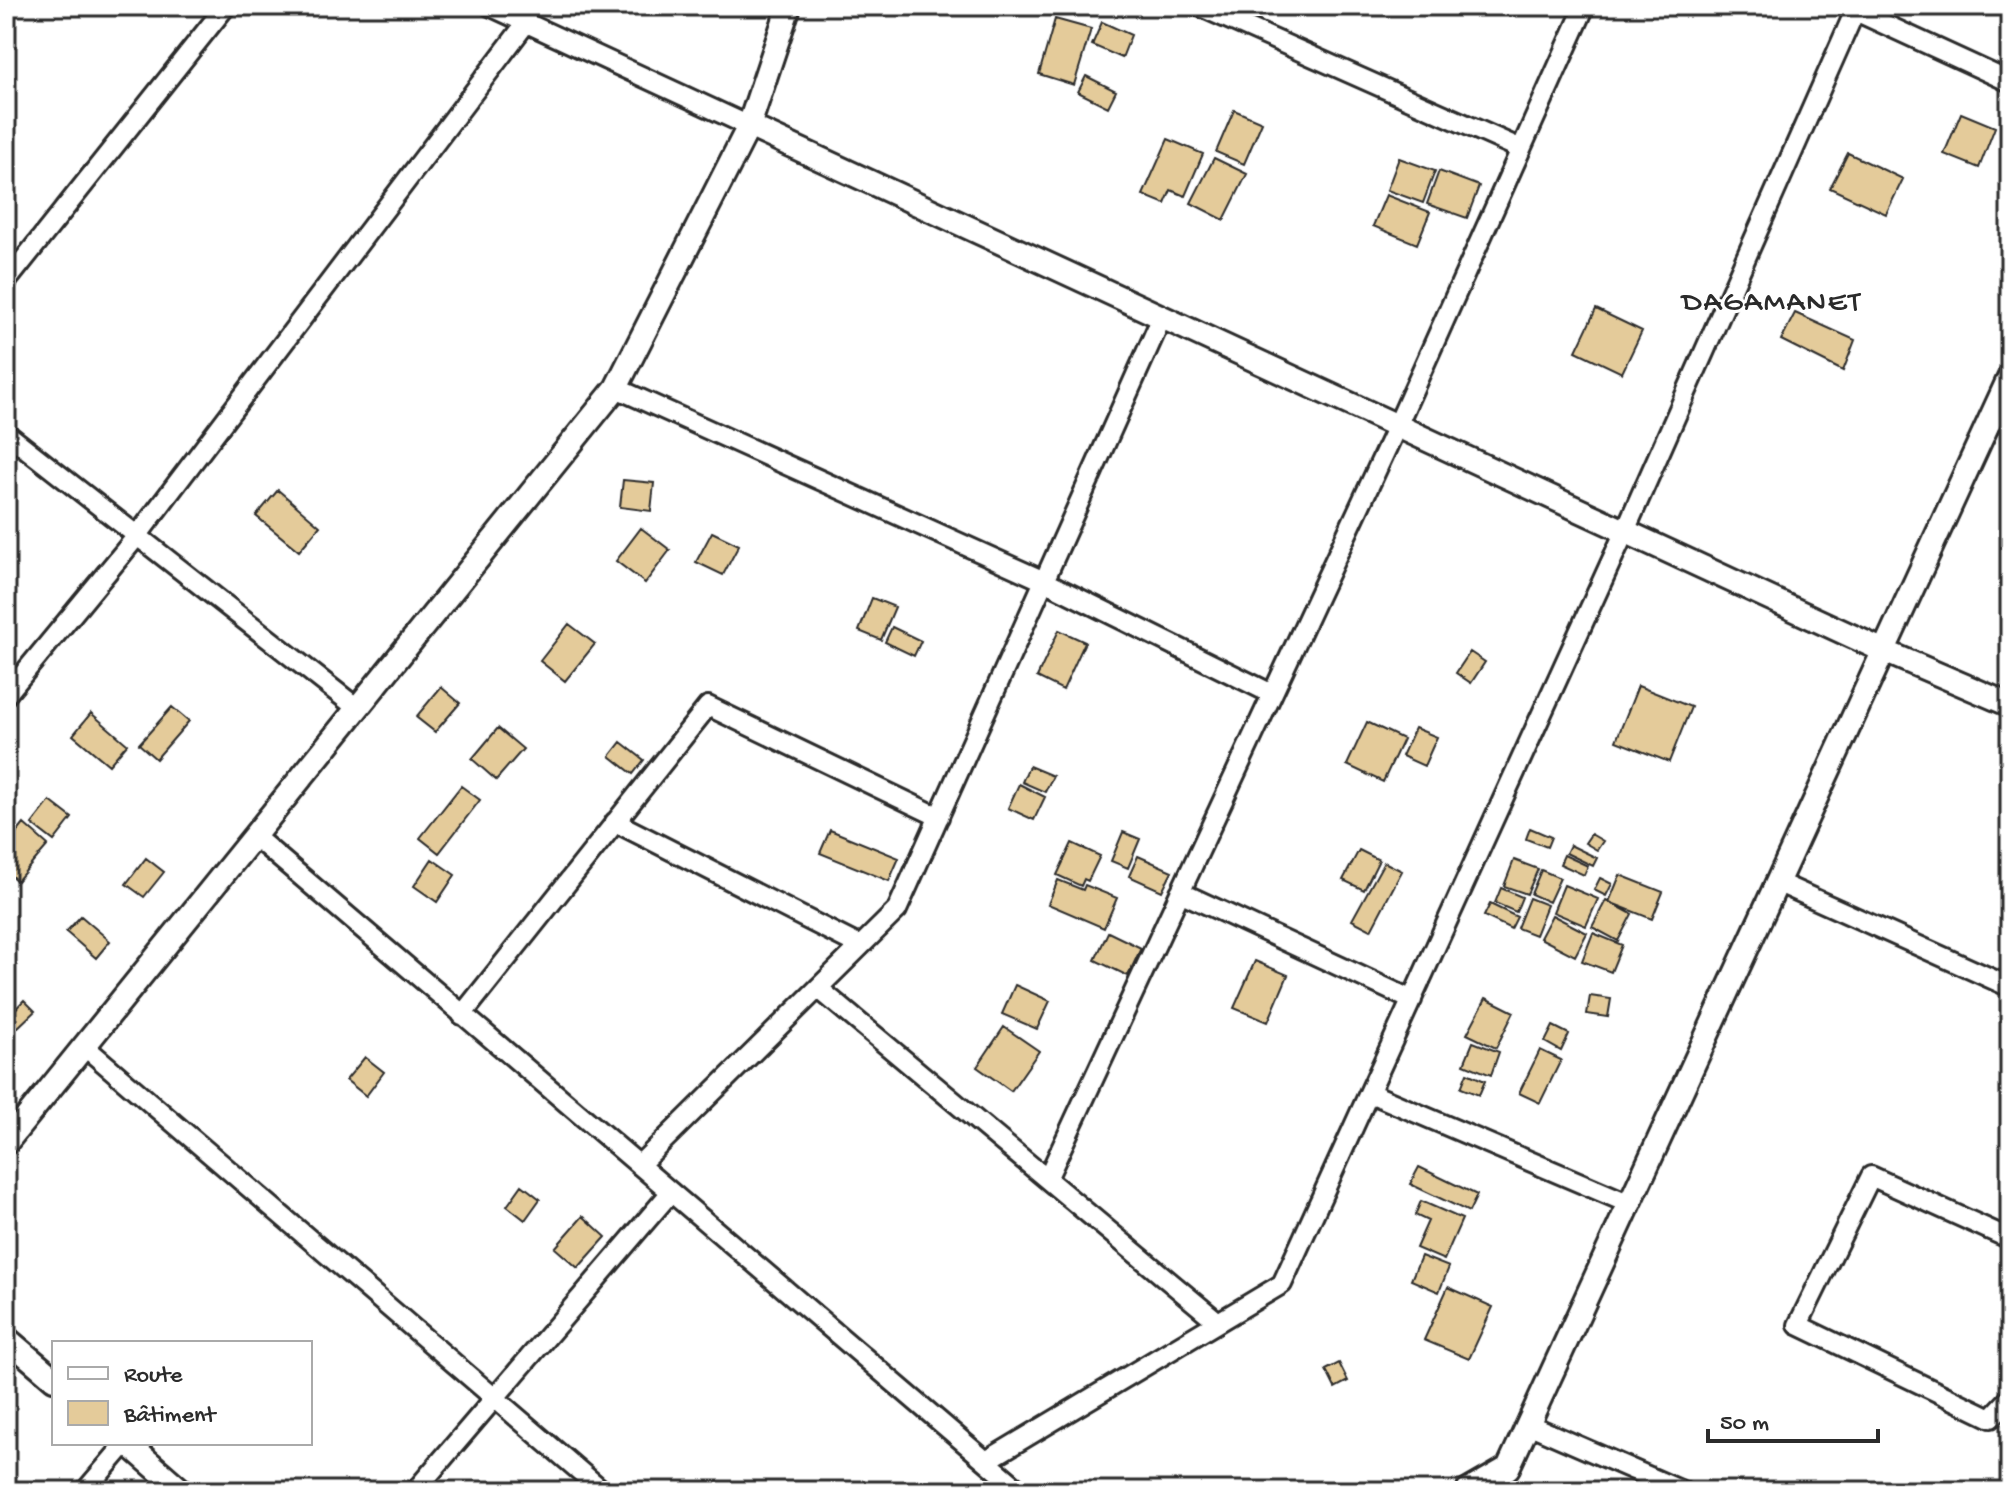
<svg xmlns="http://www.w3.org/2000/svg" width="2016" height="1497" font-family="'Gochi Hand',sans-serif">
	<rect width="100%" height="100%" fill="#fff"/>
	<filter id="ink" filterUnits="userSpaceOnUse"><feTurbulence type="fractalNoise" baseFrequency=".0125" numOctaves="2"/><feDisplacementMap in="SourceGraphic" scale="16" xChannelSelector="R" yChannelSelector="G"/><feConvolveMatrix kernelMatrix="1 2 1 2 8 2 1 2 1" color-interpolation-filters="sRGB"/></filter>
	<g filter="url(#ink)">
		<!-- building -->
		<path fill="#e4cb9a" stroke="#2b2b2b" stroke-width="2" d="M 1055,19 L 1091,29 L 1074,85 L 1039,74 Z
			M 1102,22 L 1131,35 L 1122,58 L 1092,45 Z
			M 1086,76 L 1116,91 L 1108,107 L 1078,92 Z
			M 1234,110 L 1262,122 L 1244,164 L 1216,152 Z
			M 1961,113 L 1995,127 L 1979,168 L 1944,154 Z
			M 1168,139 L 1203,154 L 1185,196 L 1171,190 L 1165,204 L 1143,195 Z
			M 1848,153 L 1903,179 L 1886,214 L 1830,188 Z
			M 1214,158 L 1247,174 L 1224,220 L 1191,203 Z
			M 1399,158 L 1435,171 L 1423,203 L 1387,190 Z
			M 1439,171 L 1479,186 L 1467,218 L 1427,204 Z
			M 1386,195 L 1430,212 L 1417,244 L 1373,226 Z
			M 1596,309 L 1642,331 L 1622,373 L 1576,351 Z
			M 1795,313 L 1855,340 L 1843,371 L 1781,340 Z
			M 623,480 L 654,483 L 651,511 L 620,507 Z
			M 278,490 L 320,526 L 299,551 L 256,516 Z
			M 641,528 L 670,550 L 645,583 L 616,561 Z
			M 712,532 L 739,545 L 723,575 L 696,562 Z
			M 872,598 L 895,607 L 881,640 L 859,631 Z
			M 569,624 L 595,644 L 565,681 L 540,661 Z
			M 892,627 L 921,641 L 914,656 L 885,642 Z
			M 1059,630 L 1085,642 L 1063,690 L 1037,677 Z
			M 1470,652 L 1485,662 L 1471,683 L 1456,673 Z
			M 1638,686 L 1691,707 L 1669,762 L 1616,741 Z
			M 441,687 L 460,703 L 435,732 L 416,717 Z
			M 172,707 L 189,721 L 156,759 L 139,744 Z
			M 91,713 L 127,744 L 109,765 L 73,735 Z
			M 1367,722 L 1403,739 L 1383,782 L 1347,765 Z
			M 498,728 L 523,749 L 496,780 L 472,759 Z
			M 1415,728 L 1437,737 L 1424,766 L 1402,756 Z
			M 621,742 L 644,760 L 633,774 L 610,756 Z
			M 1029,766 L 1053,776 L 1045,792 L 1022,782 Z
			M 1019,784 L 1045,797 L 1034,820 L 1008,808 Z
			M 461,786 L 480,800 L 439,853 L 420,838 Z
			M 50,801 L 72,818 L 54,841 L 32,824 Z
			M 24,824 L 48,845 L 17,881 L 6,871 L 6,846 Z
			M 1530,828 L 1551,837 L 1547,847 L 1526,839 Z
			M 830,830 L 899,858 L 889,881 L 820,853 Z
			M 1123,832 L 1140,839 L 1128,868 L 1111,861 Z
			M 1591,834 L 1603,841 L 1597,850 L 1585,843 Z
			M 1072,843 L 1100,856 L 1088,881 L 1084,879 L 1081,886 L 1057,875 Z
			M 1570,845 L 1597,858 L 1593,866 L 1566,853 Z
			M 1359,850 L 1379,860 L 1364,890 L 1343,880 Z
			M 1564,855 L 1588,866 L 1584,875 L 1560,864 Z
			M 1138,856 L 1172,871 L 1162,891 L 1129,876 Z
			M 146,858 L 164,872 L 144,897 L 126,884 Z
			M 432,859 L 455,875 L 437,902 L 414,886 Z
			M 1514,860 L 1538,869 L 1527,894 L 1504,886 Z
			M 1384,862 L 1402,871 L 1371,930 L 1352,920 Z
			M 1541,870 L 1560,878 L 1549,902 L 1531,894 Z
			M 1620,875 L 1663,892 L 1652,919 L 1609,902 Z
			M 1600,878 L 1612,884 L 1606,896 L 1594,890 Z
			M 1058,880 L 1083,890 L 1085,885 L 1117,898 L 1104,928 L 1048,904 Z
			M 1564,885 L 1598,899 L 1586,926 L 1553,912 Z
			M 1501,888 L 1522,897 L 1516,912 L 1495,903 Z
			M 1529,898 L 1547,905 L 1535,935 L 1517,928 Z
			M 1606,900 L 1632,914 L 1618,941 L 1592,927 Z
			M 1490,904 L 1517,917 L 1511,929 L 1484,916 Z
			M 1552,915 L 1587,933 L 1575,956 L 1540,938 Z
			M 81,916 L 110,941 L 96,958 L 66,932 Z
			M 1108,932 L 1141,948 L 1128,976 L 1095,960 Z
			M 1593,933 L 1622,945 L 1611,972 L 1582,961 Z
			M 1255,961 L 1288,975 L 1268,1022 L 1234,1008 Z
			M 1015,985 L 1050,1001 L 1037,1029 L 1002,1014 Z
			M 1590,996 L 1611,999 L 1608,1017 L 1587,1014 Z
			M 1486,998 L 1514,1012 L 1496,1048 L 1467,1034 Z
			M 24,1000 L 35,1011 L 16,1029 L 6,1019 Z
			M 1553,1026 L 1569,1034 L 1561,1051 L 1545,1042 Z
			M 1004,1027 L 1039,1051 L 1011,1091 L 977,1067 Z
			M 1473,1042 L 1499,1052 L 1491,1075 L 1464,1064 Z
			M 1540,1050 L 1561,1060 L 1540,1103 L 1519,1093 Z
			M 365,1057 L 384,1072 L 366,1096 L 346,1080 Z
			M 1467,1073 L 1485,1081 L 1479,1095 L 1461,1088 Z
			M 1419,1167 L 1477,1195 L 1469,1212 L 1410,1184 Z
			M 522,1185 L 540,1199 L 525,1220 L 507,1206 Z
			M 1421,1201 L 1462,1219 L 1444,1260 L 1416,1248 L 1428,1221 L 1415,1215 Z
			M 583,1216 L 606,1237 L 578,1268 L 555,1248 Z
			M 1421,1256 L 1449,1267 L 1439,1292 L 1411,1280 Z
			M 1448,1287 L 1493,1307 L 1469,1359 L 1424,1340 Z
			M 1339,1363 L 1348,1381 L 1335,1388 L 1326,1370 Z"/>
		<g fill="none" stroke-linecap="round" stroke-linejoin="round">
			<defs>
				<path id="minor" d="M 490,6 L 749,126
					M 1199,6 L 1521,149
					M 1847,7 L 2010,82
					M 6,282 L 226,6
					M 616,388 L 1044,581 L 1272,694
					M 6,433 L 357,708
					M 6,695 L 137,536 L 526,23
					M 615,822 L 860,946
					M 254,836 L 1021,1491
					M 1777,882 L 2010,987
					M 1180,892 L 1412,1000
					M 818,988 L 1218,1322
					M 462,1015 L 708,706 L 939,817
					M 84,1046 L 603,1491
					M 1370,1093 L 1630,1204
					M 639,1165 L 897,910 L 1162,317
					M 1047,1179 L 1397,426 L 1585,6
					M 2010,1239 L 1871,1176 L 1798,1325 L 1991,1418 L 2010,1398
					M 1528,1424 L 1682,1491
					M 986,1461 L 1282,1284 L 1625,531 L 1855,11
					M 85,1491 L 126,1443
					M 415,1491 L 671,1192"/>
				<path id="tertiary" d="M 749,126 L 1884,651 L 2010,705
					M 6,1143 L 616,388 L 749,126 L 789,6
					M 6,1338 L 54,1379
					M 127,1443 L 182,1491
					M 1468,1491 L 1508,1468 L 2010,376"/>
			</defs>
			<!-- minor casing -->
			<use href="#minor" stroke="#2b2b2b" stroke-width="24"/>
			<!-- tertiary casing -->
			<use href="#tertiary" stroke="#2b2b2b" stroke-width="28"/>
			<!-- minor -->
			<use href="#minor" stroke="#fff" stroke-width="18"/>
			<!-- tertiary -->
			<use href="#tertiary" stroke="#fff" stroke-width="22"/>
		</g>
	</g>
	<g text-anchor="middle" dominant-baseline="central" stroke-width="6" stroke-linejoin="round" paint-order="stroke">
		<!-- quarter labels -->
		<g font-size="30" letter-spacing="2" fill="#2b2b2b" stroke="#fff">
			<text x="1772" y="304">DAGAMANET</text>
		</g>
	</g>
	<!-- margin -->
	<rect width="2016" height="1497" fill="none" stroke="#fff" stroke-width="32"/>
	<rect x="16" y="16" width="1984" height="1465" fill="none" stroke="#2b2b2b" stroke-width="3" filter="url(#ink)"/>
	<!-- legend -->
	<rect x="52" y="1341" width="260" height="104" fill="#ffffff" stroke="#aaaaaa" stroke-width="2"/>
	<rect x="68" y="1367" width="40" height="12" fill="#ffffff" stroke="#aaaaaa" stroke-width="2"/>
	<text x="124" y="1381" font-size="24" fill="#2b2b2b">Route</text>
	<rect x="68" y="1401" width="40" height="24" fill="#e4cb9a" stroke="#aaaaaa" stroke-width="2"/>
	<text x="124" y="1421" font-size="24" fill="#2b2b2b">Bâtiment</text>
	<!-- scale -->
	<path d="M1708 1429v12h170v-12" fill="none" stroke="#2b2b2b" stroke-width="4"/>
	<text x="1720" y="1429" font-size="24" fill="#2b2b2b" stroke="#ffffff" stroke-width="6" paint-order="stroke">50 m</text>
</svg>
